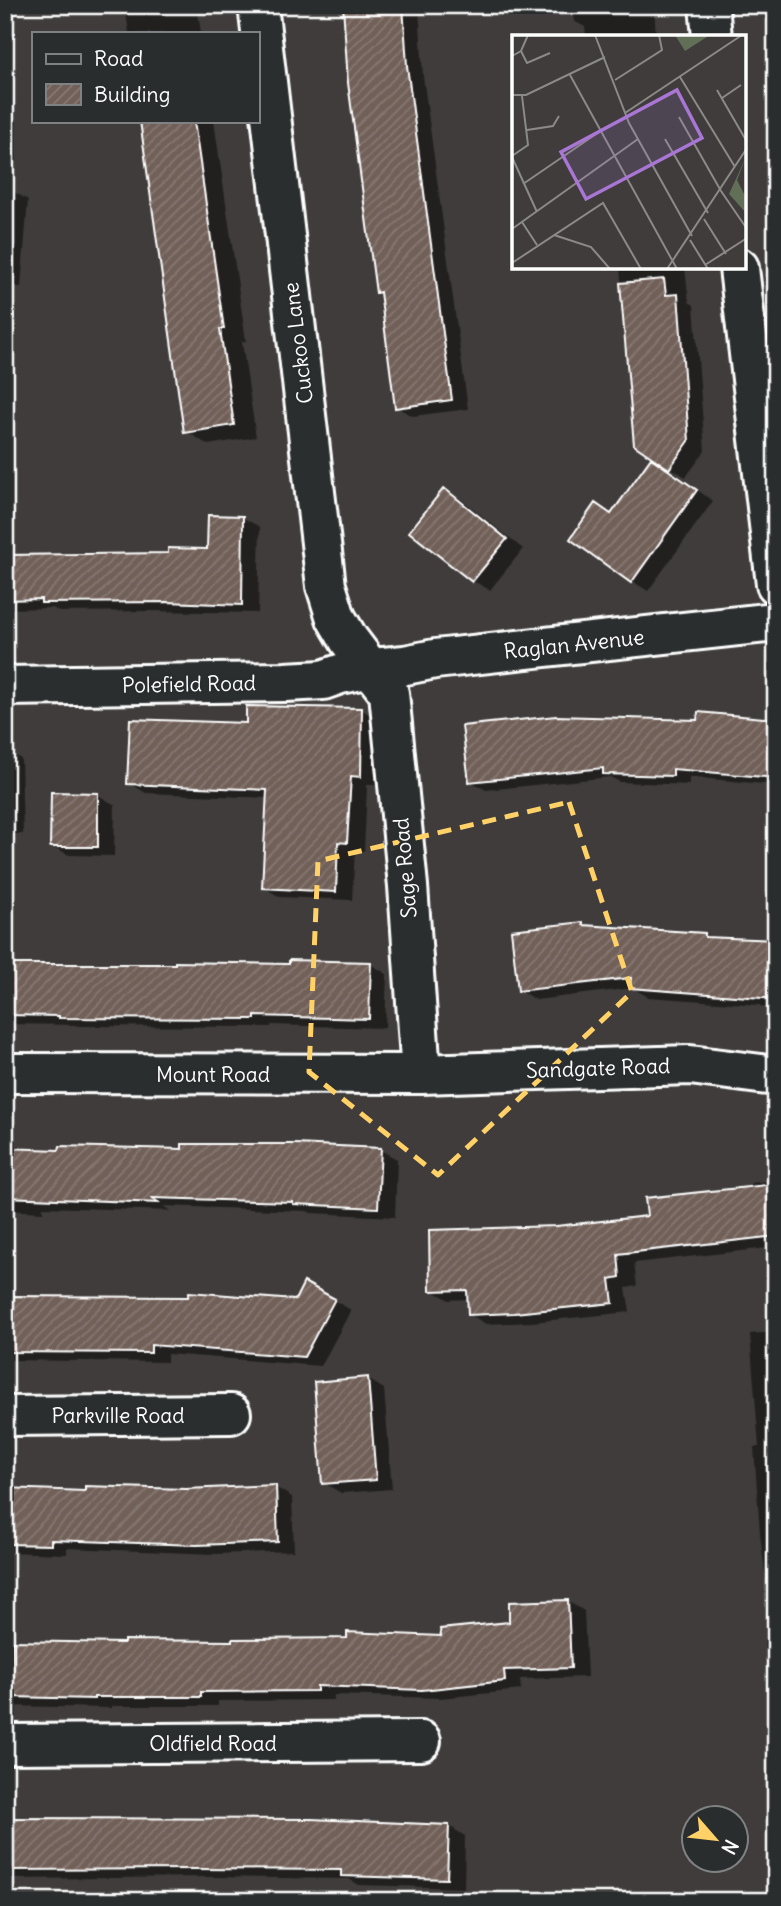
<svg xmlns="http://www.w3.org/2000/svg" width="781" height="1906" font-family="Delius,sans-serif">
	<defs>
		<pattern id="building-hatch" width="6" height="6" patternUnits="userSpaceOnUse" patternTransform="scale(1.75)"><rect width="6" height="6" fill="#716059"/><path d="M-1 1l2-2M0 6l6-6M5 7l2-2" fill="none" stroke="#867872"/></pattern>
	</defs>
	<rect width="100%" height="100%" fill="#3f3c3b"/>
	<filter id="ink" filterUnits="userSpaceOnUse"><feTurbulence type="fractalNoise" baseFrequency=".0143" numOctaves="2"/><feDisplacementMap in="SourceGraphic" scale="14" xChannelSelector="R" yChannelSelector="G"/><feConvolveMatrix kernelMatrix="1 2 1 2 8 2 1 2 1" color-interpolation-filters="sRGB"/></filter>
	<g filter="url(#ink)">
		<!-- shadow -->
		<path fill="#0007" d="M 5,5 L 15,119 L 5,120 Z
			M 125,5 L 197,5 L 201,33 L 129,33 Z
			M 345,5 L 419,5 L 423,76 L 468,409 L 413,416 L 396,407 L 382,294 L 377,291 Z
			M 573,5 L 654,5 L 656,37 L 586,37 L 585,27 L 574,21 Z
			M 142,121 L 214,121 L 246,341 L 242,342 L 256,437 L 208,445 L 186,431 Z
			M 5,190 L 12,191 L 28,200 L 21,287 L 5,286 Z
			M 620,268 L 685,268 L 689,302 L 694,305 L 705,451 L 686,477 L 671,468 L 669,470 L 713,501 L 648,591 L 632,581 L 612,515 L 651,460 L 666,469 L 668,466 L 636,444 Z
			M 445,490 L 462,500 L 523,549 L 490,590 L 473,581 L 412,531 Z
			M 243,518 L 260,527 L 258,613 L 150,611 L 59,612 L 53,608 L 5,609 L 5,554 L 11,554 L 15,556 L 170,555 L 209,550 Z
			M 362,710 L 379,720 L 377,785 L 367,785 L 364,851 L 355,850 L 352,900 L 280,897 L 263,887 L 268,798 L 146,793 L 129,783 L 248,725 Z
			M 776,721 L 776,785 L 689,777 L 689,785 L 620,782 L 610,777 L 486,790 L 470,781 L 699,722 Z
			M 5,750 L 21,759 L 23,834 L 5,834 Z
			M 98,795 L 115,805 L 114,856 L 69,855 L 52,846 Z
			M 582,924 L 588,927 L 704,935 L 710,939 L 776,942 L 776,1008 L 763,1007 L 759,1005 L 648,997 L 633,988 L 536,1000 L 519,990 Z
			M 5,963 L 31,963 L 34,965 L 370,964 L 387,974 L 385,1028 L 271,1025 L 271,1027 L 78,1026 L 75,1025 L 5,1024 Z
			M 5,1150 L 61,1152 L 380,1150 L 397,1159 L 395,1217 L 311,1213 L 307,1211 L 163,1206 L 171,1211 L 43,1207 L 43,1212 L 5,1210 Z
			M 776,1180 L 776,1247 L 634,1263 L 637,1286 L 626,1288 L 630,1312 L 532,1322 L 486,1324 L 469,1314 L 469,1299 L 449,1300 L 432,1290 L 556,1227 L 649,1218 L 752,1188 L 751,1183 Z
			M 305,1284 L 351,1310 L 321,1366 L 167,1354 L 167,1362 L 5,1360 L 5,1297 L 296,1302 Z
			M 776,1332 L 776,1660 L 760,1533 L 754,1447 L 759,1447 L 750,1334 Z
			M 368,1379 L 384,1389 L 392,1489 L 341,1493 L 324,1483 Z
			M 275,1487 L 292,1497 L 294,1551 L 215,1554 L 67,1548 L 67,1554 L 5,1552 L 5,1490 L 86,1493 Z
			M 567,1601 L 584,1611 L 587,1677 L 520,1679 L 521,1690 L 440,1698 L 334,1695 L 334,1700 L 218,1701 L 218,1706 L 111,1706 L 111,1708 L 5,1706 L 5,1645 L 234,1643 L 443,1637 L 511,1624 Z
			M 5,1820 L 449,1826 L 465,1836 L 464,1888 L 359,1885 L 349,1879 L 213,1877 L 5,1879 Z"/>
		<!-- building -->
		<path fill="url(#building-hatch)" stroke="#fff" stroke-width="2" d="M 343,5 L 403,5 L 407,66 L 452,400 L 395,408 L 380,292 L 376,293 L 348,83 Z
			M 140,121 L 194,121 L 224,329 L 220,329 L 234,425 L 184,433 Z
			M 664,279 L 666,295 L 678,294 L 689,441 L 669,469 L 634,445 L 620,283 Z
			M 651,458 L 697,490 L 631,583 L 570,539 L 595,503 L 611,514 Z
			M 444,488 L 507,539 L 472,582 L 409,532 Z
			M 208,515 L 243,516 L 242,605 L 167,602 L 41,603 L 41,599 L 5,600 L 5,555 L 168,553 L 168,548 L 207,549 Z
			M 246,706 L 362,708 L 361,777 L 351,776 L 347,843 L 338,842 L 336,892 L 262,888 L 267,790 L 127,784 L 130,719 L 246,723 Z
			M 698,712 L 776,719 L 776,778 L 673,769 L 673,776 L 603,774 L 603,768 L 469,782 L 462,726 L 556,716 L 697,720 Z
			M 51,792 L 98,793 L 98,847 L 50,847 Z
			M 583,922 L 583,925 L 705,933 L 705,937 L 776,940 L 776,999 L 630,988 L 631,978 L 518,991 L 511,930 Z
			M 289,960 L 371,962 L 369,1019 L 255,1016 L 255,1019 L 59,1018 L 59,1016 L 5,1015 L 5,964 L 175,964 L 175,962 L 289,964 Z
			M 182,1144 L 295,1144 L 381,1148 L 378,1208 L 293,1204 L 293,1202 L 151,1198 L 160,1203 L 5,1197 L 5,1148 L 59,1150 L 60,1146 L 182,1149 Z
			M 776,1184 L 776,1236 L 618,1254 L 620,1277 L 610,1279 L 613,1303 L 514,1313 L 468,1315 L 467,1290 L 430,1291 L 429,1230 L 556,1226 L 647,1216 L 645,1198 Z
			M 304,1282 L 335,1299 L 304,1357 L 151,1345 L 151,1353 L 5,1352 L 5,1296 L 188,1297 L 189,1292 L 295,1300 Z
			M 368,1377 L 376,1480 L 322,1484 L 314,1382 Z
			M 276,1485 L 278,1542 L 197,1545 L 51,1540 L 51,1545 L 5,1544 L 5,1488 L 85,1491 L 85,1486 L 186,1489 Z
			M 568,1600 L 571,1668 L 504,1670 L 505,1681 L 422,1690 L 317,1686 L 317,1691 L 201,1692 L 201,1697 L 94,1697 L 94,1699 L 11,1697 L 12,1641 L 124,1643 L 124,1640 L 232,1641 L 232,1639 L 347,1638 L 347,1632 L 441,1636 L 440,1629 L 509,1622 L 509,1602 Z
			M 5,1818 L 311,1819 L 449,1825 L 447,1879 L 341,1876 L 341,1870 L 195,1869 L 5,1870 Z"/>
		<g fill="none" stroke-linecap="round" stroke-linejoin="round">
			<defs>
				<path id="minor" d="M 258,5 L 326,586 L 336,618 L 349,640 L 389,693 L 408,886 L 421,1074
					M 709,5 L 712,37
					M 739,268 L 776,584
					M 5,686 L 285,682 L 323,680 L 340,674 L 372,668 L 405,665 L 435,659 L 776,622
					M 5,1073 L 421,1074 L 690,1065 L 776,1076
					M 5,1416 L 231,1414
					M 5,1744 L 421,1741"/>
			</defs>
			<!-- minor casing -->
			<use href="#minor" stroke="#fff" stroke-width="44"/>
			<!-- minor -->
			<use href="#minor" stroke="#2a2d2e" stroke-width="38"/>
		</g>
	</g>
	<!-- marked area -->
	<path fill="none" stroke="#ffd166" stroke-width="5" stroke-dasharray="14 9" stroke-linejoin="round" d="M 569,802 L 632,992 L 438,1175 L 309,1072 L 318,861 Z"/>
	<g text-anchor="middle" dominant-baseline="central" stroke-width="5" stroke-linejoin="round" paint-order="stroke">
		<!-- street labels -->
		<g font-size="21" fill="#fff" stroke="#2a2d2e">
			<text transform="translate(298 343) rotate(-97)">Cuckoo Lane</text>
			<text transform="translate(574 644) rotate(-6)">Raglan Avenue</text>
			<text transform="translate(189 684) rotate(-1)">Polefield Road</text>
			<text transform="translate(405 868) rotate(-95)">Sage Road</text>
			<text transform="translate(598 1068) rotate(-2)">Sandgate Road</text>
			<text x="213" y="1074">Mount Road</text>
			<text x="118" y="1415">Parkville Road</text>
			<text x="213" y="1743">Oldfield Road</text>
		</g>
	</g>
	<!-- overview -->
	<g transform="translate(512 35)">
		<rect width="234" height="234" fill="#3f3c3b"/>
		<path d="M 163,0 L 198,0 L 173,16 ZM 234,122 L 225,145 L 234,163 L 234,178 L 217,159 Z" fill="#616f57"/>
		<path fill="none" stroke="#8c8a89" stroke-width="2" d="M 83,0 L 117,88 L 180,201M 9,16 L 15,28 L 38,18M 0,21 L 9,16 L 16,0M 58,40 L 165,234M 168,42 L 223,132M 103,45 L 150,15 L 147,0M 205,55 L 235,107M 0,60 L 14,60 L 93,22M 210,63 L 229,50M 113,78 L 230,0M 167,82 L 209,156M 15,95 L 41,91 L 47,81M 153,104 L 196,178M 0,121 L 16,110 L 10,61M 0,122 L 25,177M 11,149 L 87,97M 209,156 L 235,194M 192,184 L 214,219M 10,187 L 25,210M 0,194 L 126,104M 42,200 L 79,212 L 98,234M 178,205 L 196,234M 0,228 L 91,168 L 129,234M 193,230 L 235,203M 155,234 L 235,113"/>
		<path fill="#a976d5" fill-opacity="0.15" stroke="#a976d5" stroke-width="3.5" d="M 165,55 L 190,103 L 74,164 L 49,117 Z"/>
		<rect width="234" height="234" fill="none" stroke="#fff" stroke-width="3.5"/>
	</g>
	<!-- margin -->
	<rect width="781" height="1906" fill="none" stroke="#2a2d2e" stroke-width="28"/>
	<rect x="14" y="14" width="753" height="1878" fill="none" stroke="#fff" stroke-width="2.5" filter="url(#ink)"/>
	<!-- legend -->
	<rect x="32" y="32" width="228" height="91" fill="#2a2d2e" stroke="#7f8182" stroke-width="2"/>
	<rect x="46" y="54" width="35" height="10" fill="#2a2d2e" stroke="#7f8182" stroke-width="2"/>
	<text x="94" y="66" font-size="21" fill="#ffffff">Road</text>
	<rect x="46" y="84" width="35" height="21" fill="url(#building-hatch)" stroke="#7f8182" stroke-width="2"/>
	<text x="94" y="102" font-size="21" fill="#ffffff">Building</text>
	<!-- north arrow -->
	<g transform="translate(715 1839) rotate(118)"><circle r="33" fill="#2a2d2e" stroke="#7f8182" stroke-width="2"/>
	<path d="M0-5L12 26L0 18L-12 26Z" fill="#ffd166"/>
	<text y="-10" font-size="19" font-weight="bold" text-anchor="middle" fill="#ffffff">N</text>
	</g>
</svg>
